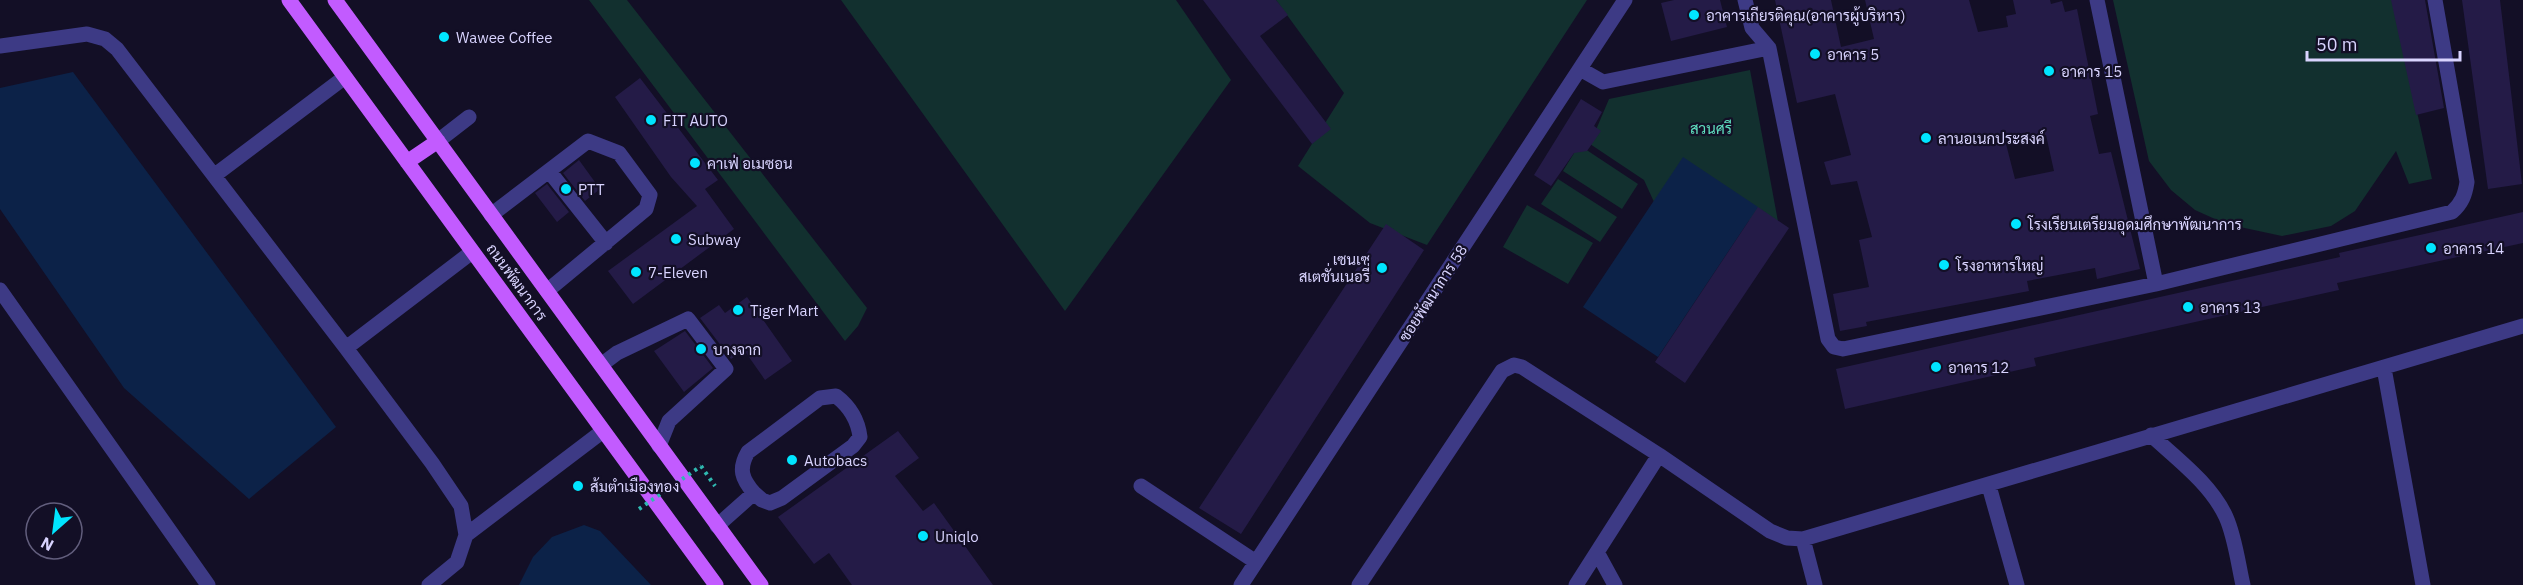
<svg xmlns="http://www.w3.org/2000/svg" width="2523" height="585" font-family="'IBM Plex Sans',Sarabun,sans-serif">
	<rect width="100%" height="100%" fill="#130f26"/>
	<!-- green -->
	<path fill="#12302f" d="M 589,0 L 627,0 L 867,308 L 858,326 L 845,341 Z
		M 841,0 L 1176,0 L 1231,80 L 1065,311 Z
		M 1276,0 L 1587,0 L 1427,245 L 1370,223 L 1298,166 L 1344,93 Z
		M 2113,0 L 2392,0 L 2432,179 L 2409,184 L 2396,151 L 2355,211 L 2331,226 L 2282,236 L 2226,224 L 2195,210 L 2171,190 L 2149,161 Z
		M 1750,70 L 1779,227 L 1654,202 L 1644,180 L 1590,144 L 1609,99 Z
		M 1579,145 L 1638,184 L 1622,209 L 1563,171 Z
		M 1558,179 L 1617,217 L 1600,242 L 1541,204 Z
		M 1527,205 L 1593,243 L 1568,284 L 1503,247 Z"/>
	<!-- water -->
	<path fill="#0c2248" d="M 73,72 L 336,427 L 249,499 L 124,388 L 0,209 L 0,88 Z
		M 1683,157 L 1758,207 L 1658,357 L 1583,307 Z
		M 584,525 L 600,531 L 651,585 L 519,585 L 533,557 L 552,537 Z"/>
	<!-- building -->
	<path fill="#241b47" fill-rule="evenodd" d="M 1203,0 L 1276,0 L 1288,15 L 1260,36 L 1331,129 L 1312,144 Z
		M 1674,0 L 1720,0 L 1727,27 L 1671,41 L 1661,3 Z
		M 1775,0 L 1831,0 L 1841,47 L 1874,39 L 1865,0 L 1969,0 L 1978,32 L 2008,27 L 2006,16 L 2016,14 L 2013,0 L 2050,0 L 2051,4 L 2062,1 L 2065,12 L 2077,9 L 2098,114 L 2090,116 L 2099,154 L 2111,152 L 2140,269 L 2097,279 L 2095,268 L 2027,281 L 2029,291 L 1866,322 L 1867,326 L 1840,331 L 1833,294 L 1869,287 L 1859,240 L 1872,237 L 1857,181 L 1831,185 L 1824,162 L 1851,155 L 1835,94 L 1797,103 ZM 2046,135 L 2054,171 L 2015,179 L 2006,144 Z
		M 2391,0 L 2425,0 L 2444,108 L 2416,115 Z
		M 2462,0 L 2500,0 L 2522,184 L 2488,189 Z
		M 640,78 L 718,180 L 705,189 L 734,229 L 633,304 L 608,271 L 697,206 L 671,177 L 615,97 Z
		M 1581,99 L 1602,112 L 1594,126 L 1601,131 L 1587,151 L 1574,153 L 1551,186 L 1534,175 Z
		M 579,160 L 600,189 L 585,201 L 563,173 Z
		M 547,184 L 569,212 L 557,222 L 535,193 Z
		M 1758,207 L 1789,228 L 1685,383 L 1655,362 Z
		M 2523,212 L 2523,243 L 2337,283 L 2339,290 L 2034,358 L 2036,366 L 1845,409 L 1836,369 L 2340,257 L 2339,253 Z
		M 1386,224 L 1424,250 L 1241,534 L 1199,508 Z
		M 747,297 L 792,361 L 765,380 L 744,350 L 731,359 L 700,318 L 719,305 L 725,313 Z
		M 685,331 L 713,368 L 684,392 L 654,351 Z
		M 898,431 L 919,458 L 895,476 L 923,511 L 934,503 L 993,585 L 852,585 L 829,553 L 814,564 L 778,517 Z"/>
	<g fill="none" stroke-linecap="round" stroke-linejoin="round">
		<!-- path -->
		<path stroke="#2fb8b0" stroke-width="4" stroke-dasharray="3 4.5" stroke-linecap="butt" d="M 701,466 L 715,486"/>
		<!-- minor -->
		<path stroke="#3d3a85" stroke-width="15" d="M 1745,0 L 1752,28 L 1769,48 L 1828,339 L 1834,347 L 1843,349 L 2156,284 L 2452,212 C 2462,203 2465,195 2467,182 L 2435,0
			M 2097,0 L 2156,284
			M 0,46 L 87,34 L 105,39 L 117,49 L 346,348 L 432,463 L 461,506 L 466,535 L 457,562 L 429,585
			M 1580,69 L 1603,82 L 1769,48
			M 438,141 L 469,117
			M 549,171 L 606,243
			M 215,175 L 345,77
			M 491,215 L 588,141 L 619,153 L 650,195 L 646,209 L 547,291
			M 0,290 L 208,585
			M 346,348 L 472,252
			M 601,365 L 617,353 L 688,319 L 726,369 L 669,421 L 659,446
			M 2384,368 L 2423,585
			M 2151,435 C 2177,459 2211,484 2226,517 C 2235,537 2238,563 2243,585
			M 1141,486 L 1256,562
			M 1989,486 L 2017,585
			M 717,526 L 754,493 C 742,479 738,469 748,452 L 820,398 L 836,396 C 849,406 858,420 860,437 L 853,446 L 782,498 L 770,503 L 762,500 L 754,493
			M 466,535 L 603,431
			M 1803,539 L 1815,585
			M 1597,552 L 1615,585
			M 1241,585 L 1625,0
			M 1359,585 L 1502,371 L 1514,365 L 1522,367 L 1659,455 L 1770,531 L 1787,538 L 1803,539 L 2523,326
			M 1576,585 L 1659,455"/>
		<!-- major -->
		<path stroke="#c25bff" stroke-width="15" d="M 289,0 L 716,585
			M 335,0 L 761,585
			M 407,162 L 438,141"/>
		<!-- path-bridge -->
		<path stroke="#2fb8b0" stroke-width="4" stroke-dasharray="3 4.5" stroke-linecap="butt" d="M 639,509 L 701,466"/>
	</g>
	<!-- markers -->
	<g fill="#00e5ff" stroke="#130f26" stroke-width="2">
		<circle cx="1694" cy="15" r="6"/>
		<circle cx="444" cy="37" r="6"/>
		<circle cx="1815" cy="54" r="6"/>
		<circle cx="2049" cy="71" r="6"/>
		<circle cx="651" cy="120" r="6"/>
		<circle cx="1926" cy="138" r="6"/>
		<circle cx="695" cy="163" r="6"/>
		<circle cx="566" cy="189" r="6"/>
		<circle cx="2016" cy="224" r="6"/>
		<circle cx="676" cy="239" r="6"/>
		<circle cx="2431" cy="248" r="6"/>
		<circle cx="1944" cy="265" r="6"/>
		<circle cx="1382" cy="268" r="6"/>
		<circle cx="636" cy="272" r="6"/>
		<circle cx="2188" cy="307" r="6"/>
		<circle cx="738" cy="310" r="6"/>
		<circle cx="701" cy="349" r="6"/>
		<circle cx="1936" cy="367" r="6"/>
		<circle cx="792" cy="460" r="6"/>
		<circle cx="578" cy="486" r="6"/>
		<circle cx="923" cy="536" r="6"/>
	</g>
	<g text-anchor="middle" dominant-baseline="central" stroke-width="4.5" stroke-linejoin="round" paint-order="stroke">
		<!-- poi labels -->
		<g font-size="15" fill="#d9d4ff" stroke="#130f26" text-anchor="start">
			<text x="1706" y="15">อาคารเกียรติคุณ(อาคารผู้บริหาร)</text>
			<text x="456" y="37">Wawee Coffee</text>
			<text x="1827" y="54">อาคาร 5</text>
			<text x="2061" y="71">อาคาร 15</text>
			<text x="663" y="120">FIT AUTO</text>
			<text x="1938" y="138">ลานอเนกประสงค์</text>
			<text x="707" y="163">คาเฟ่ อเมซอน</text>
			<text x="578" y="189">PTT</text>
			<text x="2028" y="224">โรงเรียนเตรียมอุดมศึกษาพัฒนาการ</text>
			<text x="688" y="239">Subway</text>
			<text x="2443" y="248">อาคาร 14</text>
			<text x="1370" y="259" text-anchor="end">เซนเซ<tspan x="1370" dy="17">สเตชั่นเนอรี่</tspan></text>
			<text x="1956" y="265">โรงอาหารใหญ่</text>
			<text x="648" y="272">7-Eleven</text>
			<text x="2200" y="307">อาคาร 13</text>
			<text x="750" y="310">Tiger Mart</text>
			<text x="713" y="349">บางจาก</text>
			<text x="1948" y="367">อาคาร 12</text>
			<text x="804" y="460">Autobacs</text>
			<text x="590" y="486">ส้มตำเมืองทอง</text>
			<text x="935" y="536">Uniqlo</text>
		</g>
		<!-- park labels -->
		<g font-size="15" fill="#5fe0c0" stroke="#130f26">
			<text x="1711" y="128">สวนศรี</text>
		</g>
		<!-- street labels -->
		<g font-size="15" fill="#d9d4ff" stroke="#130f26">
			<text transform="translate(517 282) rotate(54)">ถนนพัฒนาการ</text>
			<text transform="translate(1433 293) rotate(-57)">ซอยพัฒนาการ 58</text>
		</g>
	</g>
	<!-- north arrow -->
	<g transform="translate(54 531) rotate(208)"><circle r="28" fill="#130f26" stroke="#625e7d" stroke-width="1.5"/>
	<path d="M0-4.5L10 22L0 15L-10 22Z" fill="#00e5ff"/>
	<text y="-9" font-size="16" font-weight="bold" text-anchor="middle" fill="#d9d4ff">N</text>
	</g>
	<!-- scale -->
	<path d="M2307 51v9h153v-9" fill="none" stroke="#d9d4ff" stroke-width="3"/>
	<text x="2316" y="51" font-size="18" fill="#d9d4ff" stroke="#130f26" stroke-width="4.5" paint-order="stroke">50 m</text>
</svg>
